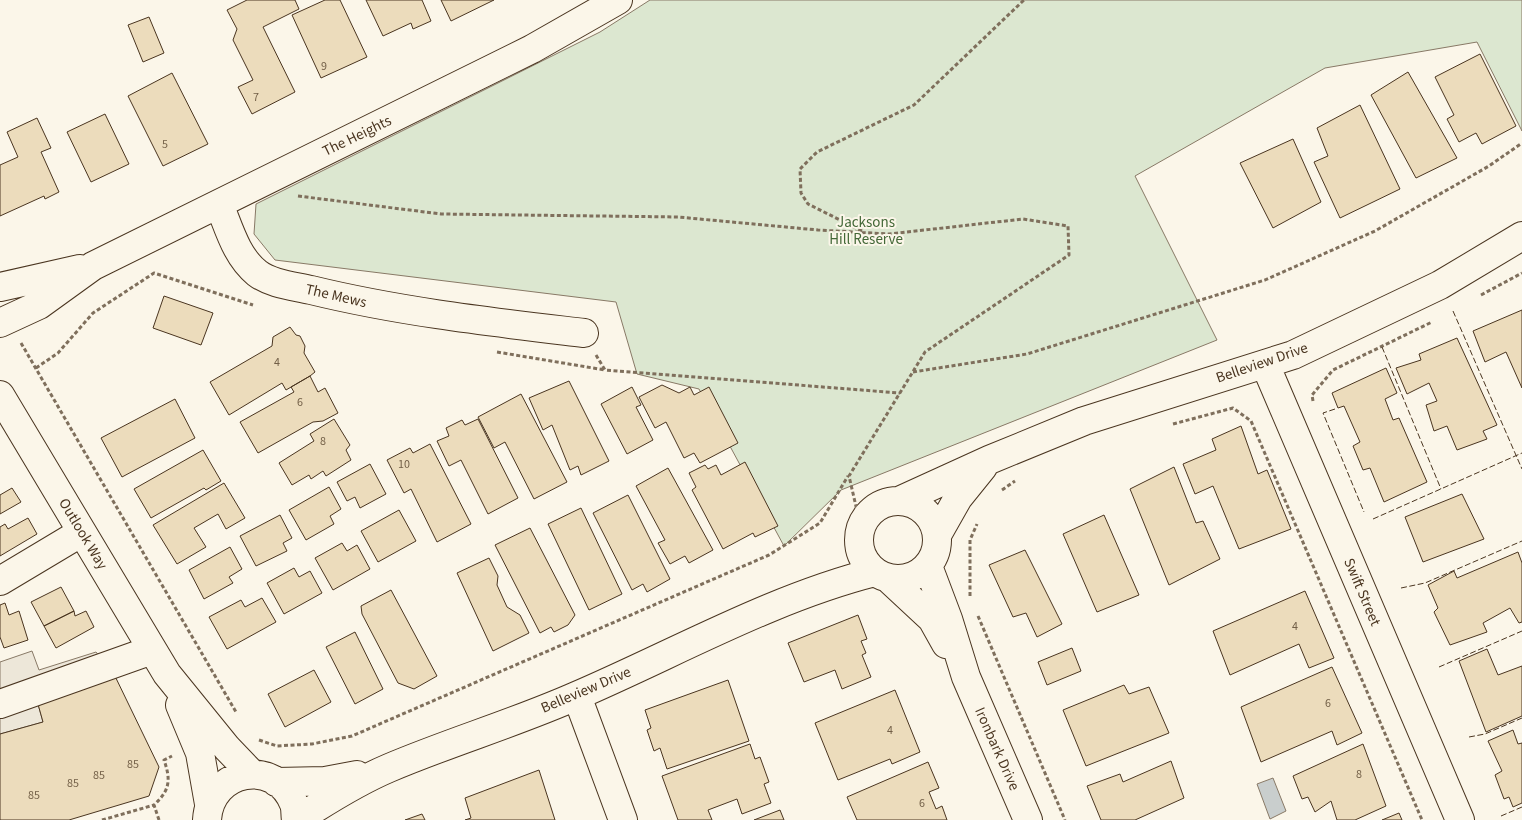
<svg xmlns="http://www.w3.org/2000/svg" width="1522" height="820" font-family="'Source Sans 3',sans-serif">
	<rect width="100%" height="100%" fill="#fbf6e9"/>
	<!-- green -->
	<path fill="#dce7d0" stroke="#887966" d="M 650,0 L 1522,0 L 1522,131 L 1477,42 L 1325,68 L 1135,176 L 1217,340 L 841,490 L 784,546 L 699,389 L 637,374 L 616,302 L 275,260 L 254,234 L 256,204 L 600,32 Z"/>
	<!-- parking -->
	<path fill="#ede7d9" stroke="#887966" d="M 32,651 L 39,670 L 96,652 L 115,675 L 36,697 L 43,722 L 0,734 L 0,662 Z"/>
	<!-- water -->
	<path fill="#c9cecd" stroke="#887966" d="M 1273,778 L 1286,811 L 1270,819 L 1257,784 Z"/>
	<!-- building -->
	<path fill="#ecdcbc" stroke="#4a3520" d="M 247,0 L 295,0 L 299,9 L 263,27 L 295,92 L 252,114 L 238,87 L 253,80 L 233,40 L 237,29 L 227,10 Z
		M 325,0 L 340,0 L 367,57 L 321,78 L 292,15 Z
		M 366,0 L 422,0 L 431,21 L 413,29 L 411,23 L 383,36 Z
		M 441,0 L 494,0 L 451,21 Z
		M 149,17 L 164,53 L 143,62 L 128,25 Z
		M 1480,54 L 1516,126 L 1482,144 L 1476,133 L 1459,142 L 1447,119 L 1454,115 L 1435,77 Z
		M 1408,72 L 1457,158 L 1416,178 L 1371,95 Z
		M 172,73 L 208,144 L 163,166 L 128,96 Z
		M 1360,105 L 1400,189 L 1340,218 L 1314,162 L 1328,156 L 1317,128 Z
		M 105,114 L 129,164 L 91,182 L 67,132 Z
		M 37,118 L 51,148 L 41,152 L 59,192 L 45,199 L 44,196 L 0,216 L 0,165 L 18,157 L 7,132 Z
		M 1293,139 L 1321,202 L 1273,228 L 1240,163 Z
		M 164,296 L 213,313 L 201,345 L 153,328 Z
		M 1522,310 L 1522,388 L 1506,352 L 1485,362 L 1473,331 Z
		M 290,327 L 296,335 L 300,336 L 305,346 L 304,353 L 315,372 L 310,376 L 286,390 L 282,383 L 229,415 L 210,382 L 272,346 L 273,337 Z
		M 1457,338 L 1497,425 L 1483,431 L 1487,439 L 1457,450 L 1447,426 L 1434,431 L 1426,405 L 1437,401 L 1429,383 L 1407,394 L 1396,368 L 1421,360 L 1419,354 Z
		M 1386,368 L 1397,393 L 1385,399 L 1393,420 L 1399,418 L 1427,482 L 1384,502 L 1370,468 L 1363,470 L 1353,446 L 1360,442 L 1344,406 L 1338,408 L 1332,393 Z
		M 310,376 L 318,392 L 325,388 L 338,413 L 323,421 L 313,422 L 258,453 L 240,422 L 294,392 L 291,387 Z
		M 569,381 L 609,461 L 581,475 L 578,466 L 570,470 L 552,425 L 543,430 L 529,398 Z
		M 662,385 L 679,393 L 690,387 L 694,395 L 709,387 L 738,443 L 700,463 L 694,453 L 684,458 L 666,422 L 655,428 L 639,397 Z
		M 632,387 L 641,405 L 636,407 L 653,440 L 627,454 L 601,404 Z
		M 521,394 L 567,482 L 534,499 L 505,442 L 494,448 L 478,417 Z
		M 175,399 L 195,438 L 122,477 L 101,438 Z
		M 334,419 L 350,445 L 346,450 L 351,460 L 326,476 L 323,471 L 311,479 L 309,475 L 292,485 L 279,463 L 314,441 L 310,434 Z
		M 478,419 L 518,498 L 488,514 L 461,460 L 449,466 L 437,441 L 449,436 L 446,428 L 462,420 L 465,425 Z
		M 1241,426 L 1258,474 L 1267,470 L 1291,529 L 1239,549 L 1213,486 L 1195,494 L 1183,464 L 1216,450 L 1212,439 Z
		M 430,444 L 471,524 L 437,542 L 411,489 L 404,493 L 387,460 L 410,448 L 413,453 Z
		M 203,450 L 221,481 L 206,490 L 204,488 L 151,518 L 134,489 Z
		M 745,462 L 778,526 L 755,537 L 753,533 L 723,549 L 692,490 L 696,487 L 689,473 L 705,465 L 708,469 L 716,465 L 721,475 Z
		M 370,464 L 386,494 L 360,508 L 355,497 L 347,501 L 337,482 Z
		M 1174,467 L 1196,523 L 1203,521 L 1220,559 L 1169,585 L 1130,489 Z
		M 668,468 L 713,550 L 689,563 L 685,556 L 670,564 L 658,543 L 665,540 L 636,486 Z
		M 224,483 L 245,518 L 226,529 L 218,514 L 194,528 L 206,547 L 177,564 L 153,525 Z
		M 329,487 L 341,509 L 330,516 L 334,524 L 306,540 L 289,510 Z
		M 12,488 L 21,502 L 0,514 L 0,495 Z
		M 1462,494 L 1484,539 L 1423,562 L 1405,517 Z
		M 628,495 L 670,579 L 647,592 L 643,584 L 632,590 L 593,513 Z
		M 581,508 L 622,594 L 589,610 L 548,524 Z
		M 399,510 L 416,541 L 378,562 L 361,531 Z
		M 280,515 L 292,538 L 283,543 L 287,551 L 256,566 L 240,536 Z
		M 1104,515 L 1139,595 L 1097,612 L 1063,534 Z
		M 28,518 L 37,534 L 0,556 L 0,527 L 5,524 L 8,529 Z
		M 530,528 L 575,615 L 568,625 L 554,632 L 551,627 L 540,633 L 495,545 Z
		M 342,543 L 347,551 L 357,545 L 370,569 L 333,590 L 315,558 Z
		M 230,547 L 242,569 L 229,577 L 233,583 L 204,599 L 189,570 Z
		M 1025,550 L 1062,624 L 1037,637 L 1026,613 L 1013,617 L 989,565 Z
		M 1518,552 L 1522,563 L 1522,622 L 1519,623 L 1510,608 L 1483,623 L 1487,632 L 1450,645 L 1434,612 L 1438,608 L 1428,585 L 1454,571 L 1457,578 Z
		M 489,558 L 498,576 L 497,585 L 507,607 L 520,615 L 529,633 L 493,651 L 457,573 Z
		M 294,568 L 299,577 L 310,571 L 322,593 L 284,614 L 267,583 Z
		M 61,587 L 74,611 L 44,626 L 31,602 Z
		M 391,590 L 437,676 L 414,689 L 398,683 L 362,614 L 361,606 Z
		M 1305,591 L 1334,658 L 1309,668 L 1299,644 L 1230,675 L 1213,631 Z
		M 262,598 L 276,622 L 227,649 L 209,617 L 241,600 L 245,607 Z
		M 5,603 L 9,615 L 19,611 L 28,640 L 4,648 L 0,637 L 0,605 Z
		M 74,611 L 75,616 L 86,611 L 94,627 L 56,648 L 44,626 Z
		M 858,615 L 867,639 L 861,641 L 866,653 L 862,655 L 871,677 L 842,689 L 835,670 L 804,682 L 788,643 Z
		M 355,632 L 383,689 L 355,704 L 326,647 Z
		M 1072,648 L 1081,671 L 1047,685 L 1038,662 Z
		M 1487,649 L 1498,675 L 1522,666 L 1522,716 L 1486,732 L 1459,661 Z
		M 1332,667 L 1362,733 L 1337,745 L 1332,731 L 1261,762 L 1241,707 Z
		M 314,670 L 331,702 L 285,727 L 268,694 Z
		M 113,672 L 159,767 L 149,796 L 69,820 L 0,820 L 0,734 L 43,722 L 36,697 Z
		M 728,680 L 749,741 L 667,769 L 660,748 L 654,751 L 647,730 L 651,728 L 645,710 Z
		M 1124,685 L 1129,694 L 1149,687 L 1169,733 L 1086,766 L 1063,710 Z
		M 895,690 L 920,752 L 892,764 L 890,759 L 838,780 L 815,723 Z
		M 1513,730 L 1518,744 L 1522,743 L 1522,803 L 1513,807 L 1509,797 L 1504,799 L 1495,775 L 1502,771 L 1488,741 Z
		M 750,744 L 755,759 L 760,757 L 769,782 L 764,784 L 771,803 L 742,814 L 737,799 L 708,810 L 712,820 L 678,820 L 662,776 Z
		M 1363,744 L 1386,806 L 1355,820 L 1337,820 L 1331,801 L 1315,812 L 1308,797 L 1302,799 L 1293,776 Z
		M 1171,761 L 1184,798 L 1135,820 L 1101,820 L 1087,786 L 1120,774 L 1123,782 Z
		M 928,762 L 939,788 L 929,792 L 936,809 L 942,806 L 947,820 L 857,820 L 847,797 Z
		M 539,770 L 555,820 L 465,820 L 471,818 L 465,798 Z
		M 780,810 L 784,820 L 754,820 Z
		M 1399,813 L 1402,820 L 1382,820 Z
		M 422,814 L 425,820 L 405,820 Z"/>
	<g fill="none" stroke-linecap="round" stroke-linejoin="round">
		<defs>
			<path id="minor" d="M 219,204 C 229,228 236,256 257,273 C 271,284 294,286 311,290 C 401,312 492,322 584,333
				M 0,287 L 80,269
				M 0,323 L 39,305 L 93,266 L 532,49 L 618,0
				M 1265,364 L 1460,820
				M 0,395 L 167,674 L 227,748 L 252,774
				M859 540a39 39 0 1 1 78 0a39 39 0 1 1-78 0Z
				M 899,501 L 989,460 L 1084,421 L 1293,355 L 1440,285 L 1522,236
				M 937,535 L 958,498 L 983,467
				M 928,566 L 948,619 L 966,677 L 1028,820
				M 889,579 L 932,619 L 946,644
				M 0,581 L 82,532
				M 577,696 L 623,820
				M 0,704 L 152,650
				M 180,705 L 200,753 L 209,804
				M 276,782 L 325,781 L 357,775
				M 207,820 C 210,769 276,757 294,804 C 296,809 295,815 296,820
				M 297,820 C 326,801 356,782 389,768 C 450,742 515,723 576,696 C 674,654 772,598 875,572"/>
		</defs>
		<!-- minor casing -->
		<use href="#minor" stroke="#4a3520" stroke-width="30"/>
		<!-- path -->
		<path stroke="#7f6f5c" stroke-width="3" stroke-dasharray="4 2.5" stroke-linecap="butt" d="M 298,196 L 441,214 L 678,217 L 818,230 L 889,234 L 1023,219 L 1068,226 L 1069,255 L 925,352 L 849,476 L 861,528
			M 862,231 L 808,204 L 801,193 L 800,169 L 817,152 L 914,105 L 1024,0
			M 1481,295 L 1522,273
			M 21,343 L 236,712
			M 497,352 L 605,370
			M 596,355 L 605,370 L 900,393
			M 36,368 L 58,353 L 93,313 L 154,273 L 253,305
			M 913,372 L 1027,354 L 1265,280 L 1375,231 L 1489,166 L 1522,143
			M 1313,401 L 1312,395 L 1333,370 L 1432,322
			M 1173,424 L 1233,408 L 1251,421 L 1422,820
			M 1002,490 L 1015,481
			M 970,596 L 970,540 L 977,524
			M 978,616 L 1065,820
			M 259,740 L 277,746 L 312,744 L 352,736 L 769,555 L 820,523 L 848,476
			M 102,820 L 154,805
			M 159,820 L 154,805 C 170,790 171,780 164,760 L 172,756"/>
		<!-- minor -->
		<use href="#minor" stroke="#fbf6e9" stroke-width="28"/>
		<!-- fence -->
		<path stroke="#4a3520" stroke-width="1" stroke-dasharray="6 2.5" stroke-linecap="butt" d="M 1453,311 L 1522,469
			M 1382,347 L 1441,489
			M 1335,409 L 1323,413 L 1364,512
			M 1373,519 L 1522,453
			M 1401,588 L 1425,583 L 1522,541
			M 1439,667 L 1522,631
			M 1469,737 L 1485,734 L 1522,718
			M 1501,816 L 1522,807"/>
	</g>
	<g text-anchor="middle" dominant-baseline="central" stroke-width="4" stroke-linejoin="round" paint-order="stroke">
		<!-- number labels -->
		<g font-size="12" fill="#725f47">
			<text x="324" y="66">9</text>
			<text x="256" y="97">7</text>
			<text x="165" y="144">5</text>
			<text x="277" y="362">4</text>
			<text x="300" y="402">6</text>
			<text x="323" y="441">8</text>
			<text x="404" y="464">10</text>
			<text x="1295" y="626">4</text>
			<text x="1328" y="703">6</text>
			<text x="890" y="730">4</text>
			<text x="133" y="764">85</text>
			<text x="1359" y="774">8</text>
			<text x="99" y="775">85</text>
			<text x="73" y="783">85</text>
			<text x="34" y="795">85</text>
			<text x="922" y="803">6</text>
		</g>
		<!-- street labels -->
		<g font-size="15" fill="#4a3520" stroke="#fbf6e9">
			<text transform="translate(357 136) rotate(-26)">The Heights</text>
			<text transform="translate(336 296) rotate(13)">The Mews</text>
			<text transform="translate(1262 363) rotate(-19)">Belleview Drive</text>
			<text transform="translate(83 534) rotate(59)">Outlook Way</text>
			<text transform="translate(1362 592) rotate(67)">Swift Street</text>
			<text transform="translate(586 690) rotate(-23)">Belleview Drive</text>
			<text transform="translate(997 749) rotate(66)">Ironbark Drive</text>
		</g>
		<!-- park labels -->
		<g font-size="15" fill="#436837" stroke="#fbf6e9">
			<text x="866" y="222">Jacksons<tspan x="866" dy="17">Hill Reserve</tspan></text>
		</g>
	</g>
</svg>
